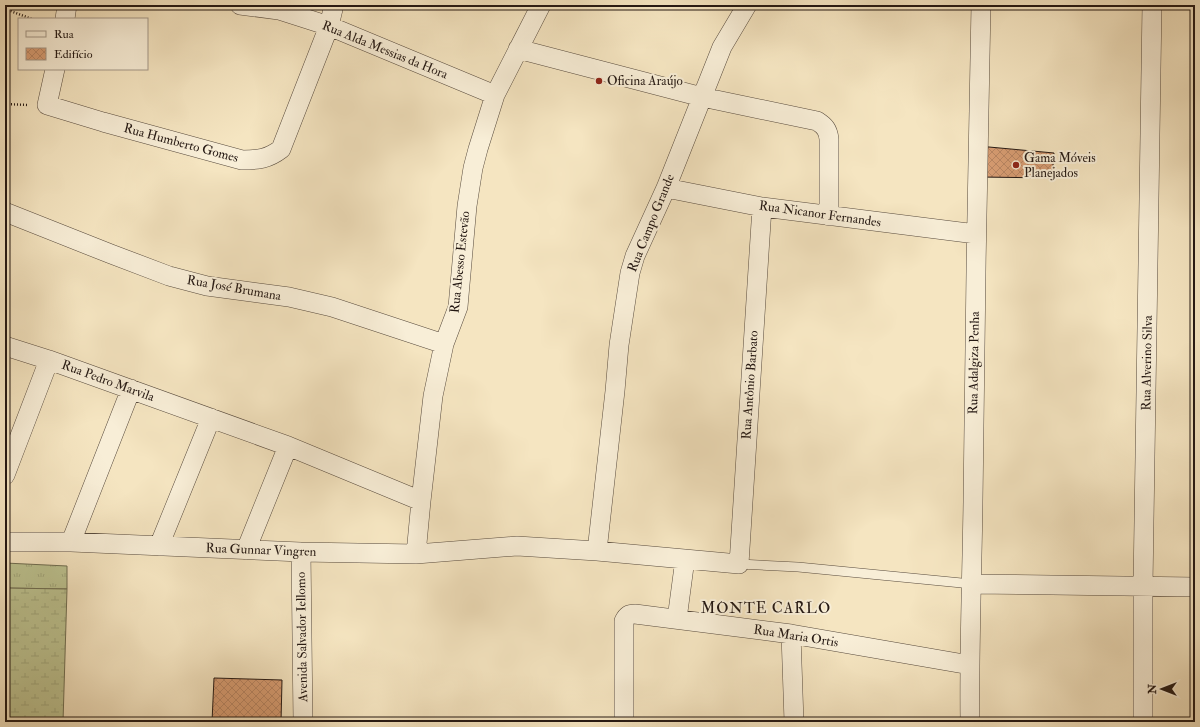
<svg xmlns="http://www.w3.org/2000/svg" width="1200" height="727" font-family="'IM FELL Double Pica',serif">
	<defs>
		<pattern id="grass-tufts" width="24" height="20" patternUnits="userSpaceOnUse"><rect width="24" height="20" fill="#bdc492"/><path d="M3 7l-1-3M5 7V3M7 7l1-3M15 17l-1-3M17 17v-4M19 17l1-3" fill="none" stroke="#a2a87d"/></pattern>
		<pattern id="wetland-marsh" width="20" height="14" patternUnits="userSpaceOnUse"><rect width="20" height="14" fill="#bdc492"/><path d="M1 5h8M5 5V1M11 12h8M15 12V8" fill="none" stroke="#a2a87d"/></pattern>
		<pattern id="building-cross-hatch" width="8" height="8" patternUnits="userSpaceOnUse"><rect width="8" height="8" fill="#d89d73"/><path d="M0 0l8 8M0 8l8-8" fill="none" stroke="#b98663"/></pattern>
	</defs>
	<rect width="100%" height="100%" fill="#f5e5c1"/>
	<filter id="stains"><feTurbulence type="fractalNoise" baseFrequency=".005" numOctaves="4"/><feColorMatrix values="0 0 0 0 .2 0 0 0 0 .09 0 0 0 0 .02 0 0 0 .5 -.17"/></filter>
	<radialGradient id="worn" r=".72"><stop offset=".6" stop-color="#630" stop-opacity="0"/><stop offset="1" stop-color="#630" stop-opacity=".3"/></radialGradient>
	<!-- grass -->
	<path fill="url(#grass-tufts)" stroke="#706e52" d="M 5,563 L 67,566 L 67,589 L 5,588 Z"/>
	<!-- wetland -->
	<path fill="url(#wetland-marsh)" stroke="#706e52" d="M 5,588 L 67,589 L 63,722 L 5,722 Z"/>
	<!-- building -->
	<path fill="url(#building-cross-hatch)" stroke="#241813" d="M 978,146 L 1054,153 L 1052,178 L 980,177 Z
		M 214,678 L 282,680 L 281,722 L 212,722 Z"/>
	<g fill="none" stroke-linecap="round" stroke-linejoin="round">
		<defs>
			<path id="lane" d="M 739,564 L 798,567 L 972,584"/>
			<path id="street" d="M 240,5 L 279,10
				M 274,5 L 279,10 L 329,26 L 495,95
				M 65,19 L 67,5
				M 518,49 L 702,97 L 817,121 C 825,126 828,130 829,139 L 829,216
				M 55,69 L 47,105 L 103,122 L 242,160 C 258,160 268,159 281,149 L 329,26 L 334,5
				M 666,188 L 762,207 L 976,234
				M 5,212 L 111,254 L 169,276 L 207,286 L 289,297 L 332,307 L 444,344
				M 5,346 L 49,360 L 288,446 L 421,501
				M 5,475 L 49,360
				M 5,542 L 71,542 L 301,552 L 416,554 L 517,546 L 597,551 L 739,564 L 762,207
				M 71,542 L 131,389
				M 159,546 L 211,418
				M 246,550 L 288,446
				M 597,551 L 615,391 L 619,345 L 630,273 L 635,256 L 666,188 L 722,47 L 747,5
				M 301,552 L 303,722
				M 416,554 L 421,501 L 433,396 L 444,344 L 458,307 L 467,206 L 473,168 L 478,149 L 495,95 L 541,5
				M 972,584 L 1195,587
				M 677,619 L 685,559
				M 791,634 L 794,722
				M 624,722 L 624,621 C 627,615 629,614 635,614 L 791,634 L 970,665
				M 970,722 C 969,649 972,576 973,502 C 975,336 977,171 981,5
				M 1143,722 L 1143,586 L 1152,5"/>
		</defs>
		<!-- lane casing -->
		<use href="#lane" stroke="#584b3e" stroke-width="10"/>
		<!-- street casing -->
		<use href="#street" stroke="#584b3e" stroke-width="20"/>
		<!-- path -->
		<path stroke="#241813" stroke-width="2.5" stroke-dasharray="1 2" stroke-linecap="butt" d="M 5,9 L 32,19
			M 5,104 L 29,105"/>
		<!-- lane -->
		<use href="#lane" stroke="#f8eed7" stroke-width="9"/>
		<!-- street -->
		<use href="#street" stroke="#f8eed7" stroke-width="19"/>
	</g>
	<!-- markers -->
	<g fill="#8f2418" stroke="#f8eed7" stroke-width="1.5">
		<circle cx="599" cy="81" r="4"/>
		<circle cx="1016" cy="165" r="4"/>
	</g>
	<g text-anchor="middle" dominant-baseline="central" stroke-width="4" stroke-linejoin="round" paint-order="stroke">
		<!-- street labels -->
		<g font-size="13" fill="#241813" stroke="#f8eed7">
			<text transform="translate(385 50) rotate(22)">Rua Alda Messias da Hora</text>
			<text transform="translate(181 143) rotate(15)">Rua Humberto Gomes</text>
			<text transform="translate(820 214) rotate(8)">Rua Nicanor Fernandes</text>
			<text transform="translate(651 223) rotate(-68)">Rua Campo Grande</text>
			<text transform="translate(460 262) rotate(-84)">Rua Abesso Estevão</text>
			<text transform="translate(234 288) rotate(10)">Rua José Brumana</text>
			<text transform="translate(974 363) rotate(-89)">Rua Adalgiza Penha</text>
			<text transform="translate(1147 363) rotate(-89)">Rua Alverino Silva</text>
			<text transform="translate(108 381) rotate(20)">Rua Pedro Marvila</text>
			<text transform="translate(750 385) rotate(-86)">Rua Antônio Barbato</text>
			<text transform="translate(261 550) rotate(2)">Rua Gunnar Vingren</text>
			<text transform="translate(796 636) rotate(9)">Rua Maria Ortis</text>
			<text transform="translate(302 637) rotate(-91)">Avenida Salvador Iellomo</text>
		</g>
		<!-- poi labels -->
		<g font-size="13" fill="#241813" stroke="#f8eed7" text-anchor="start">
			<text x="607" y="81">Oficina Araújo</text>
			<text x="1024" y="158">Gama Móveis<tspan x="1024" dy="15">Planejados</tspan></text>
		</g>
		<!-- quarter labels -->
		<g font-size="15" letter-spacing="1" fill="#241813" stroke="#f8eed7">
			<text x="766" y="608">MONTE CARLO</text>
		</g>
	</g>
	<!-- margin -->
	<rect width="1200" height="727" fill="none" stroke="#f5e5c1" stroke-width="20"/>
	<rect x="6" y="6" width="1188" height="715" fill="none" stroke="#241813" stroke-width="2"/>
	<rect x="10" y="10" width="1180" height="707" fill="none" stroke="#241813"/>
	<!-- legend -->
	<rect x="18" y="18" width="130" height="52" fill="#f8eed7" stroke="#a39889"/>
	<rect x="26" y="31" width="20" height="6" fill="#f8eed7" stroke="#a39889"/>
	<text x="54" y="38" font-size="12" fill="#241813">Rua</text>
	<rect x="26" y="48" width="20" height="12" fill="url(#building-cross-hatch)" stroke="#a39889"/>
	<text x="54" y="58" font-size="12" fill="#241813">Edifício</text>
	<!-- north arrow -->
	<g transform="translate(1162 689) rotate(270)" stroke="#f8eed7" stroke-width="3" paint-order="stroke">
	<path d="M0-3L7 15L0 10L-7 15Z" fill="#241813"/>
	<text y="-6" font-size="11" font-weight="bold" text-anchor="middle" fill="#241813">N</text>
	</g>
	<rect width="100%" height="100%" filter="url(#stains)"/>
	<rect width="100%" height="100%" fill="url(#worn)"/>
</svg>
